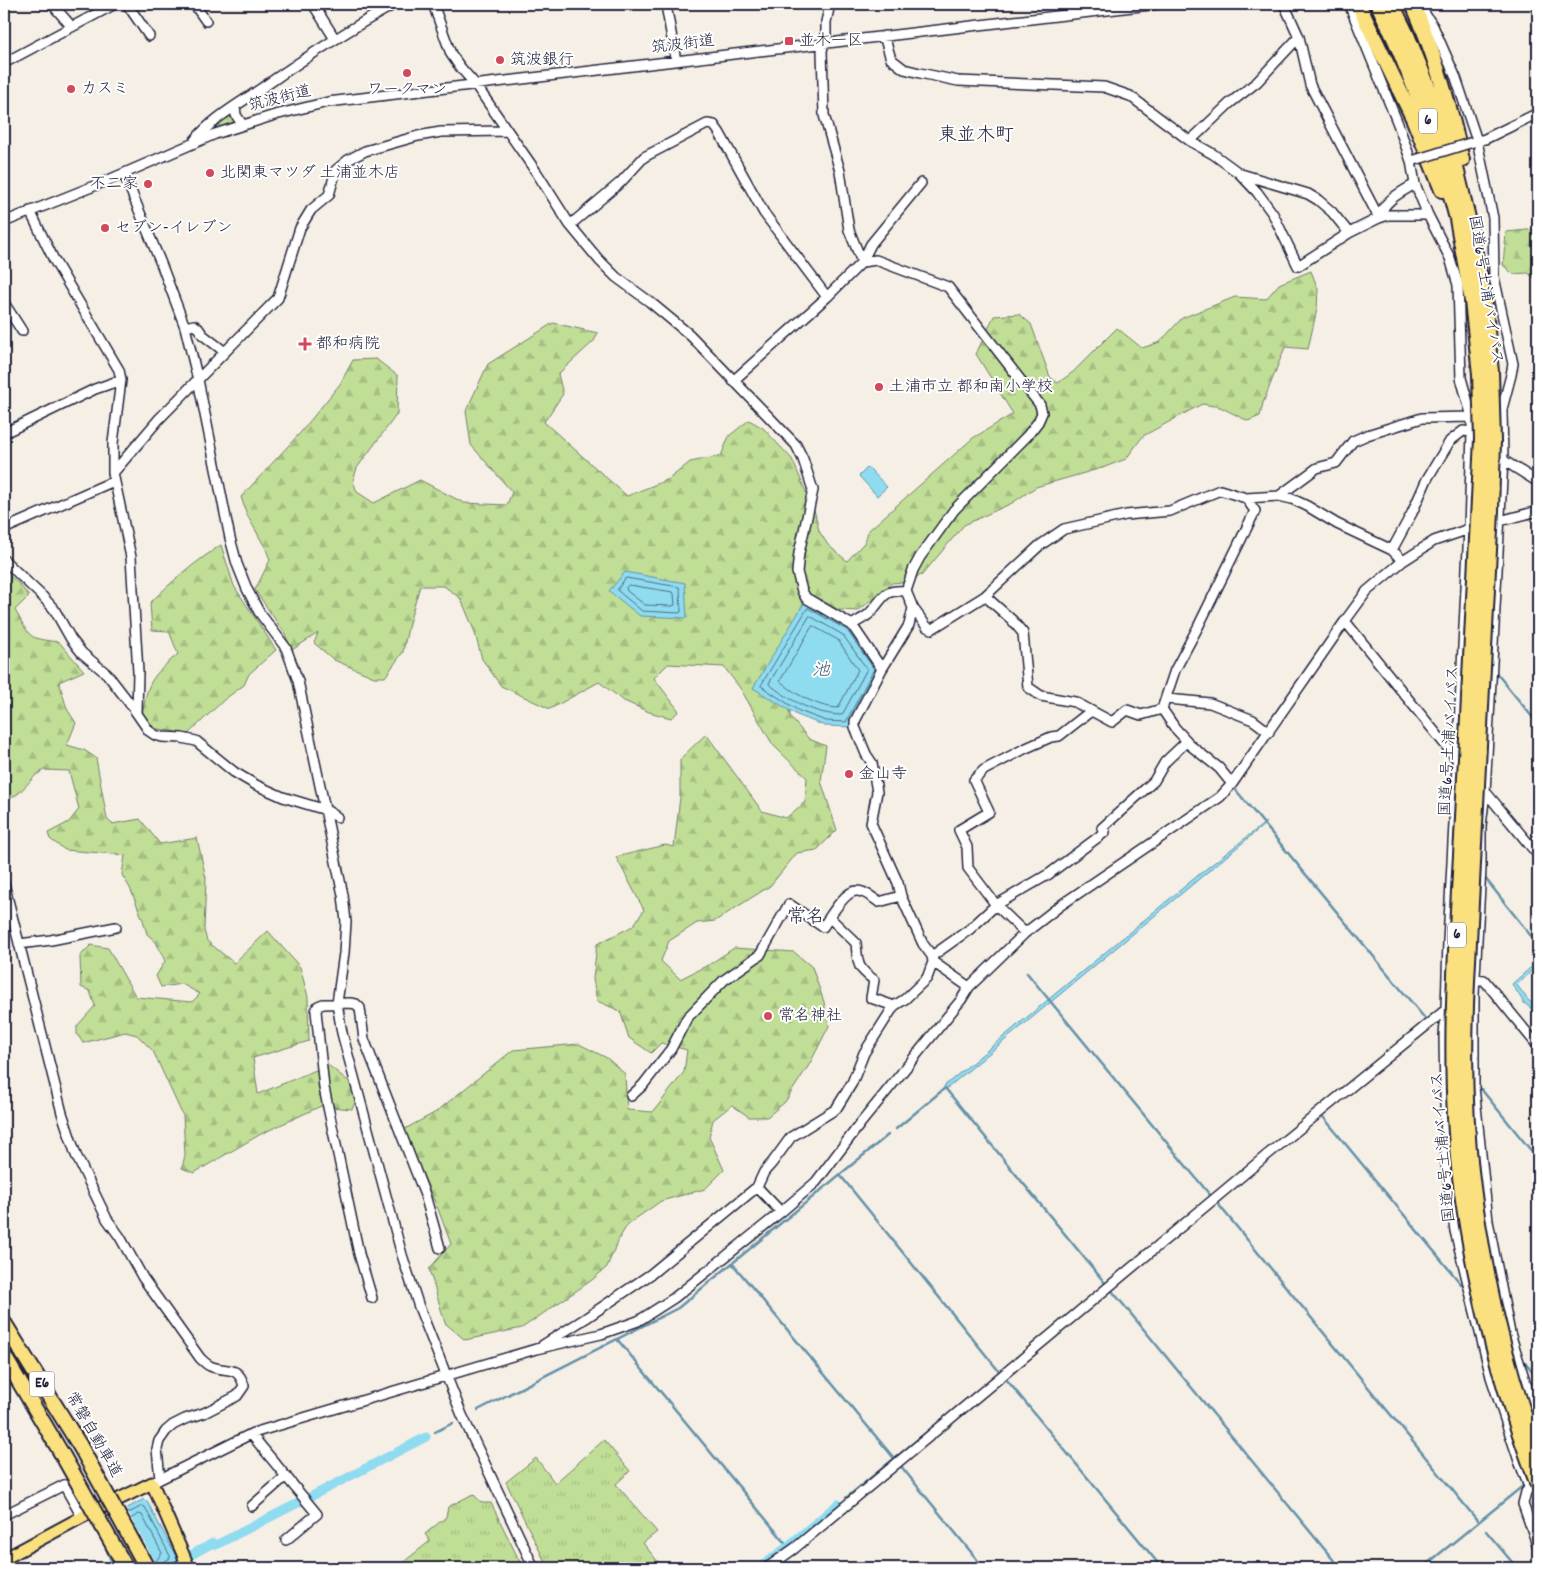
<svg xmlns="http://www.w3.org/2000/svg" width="1542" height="1572" font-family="Dekko,'Klee One',sans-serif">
	<defs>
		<pattern id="grass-tufts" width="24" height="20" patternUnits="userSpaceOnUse" patternTransform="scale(1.25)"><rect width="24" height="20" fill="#c0de96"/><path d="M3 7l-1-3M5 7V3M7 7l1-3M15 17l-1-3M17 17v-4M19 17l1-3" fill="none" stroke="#a5be82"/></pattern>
		<pattern id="forest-firs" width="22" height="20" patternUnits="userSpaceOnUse" patternTransform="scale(1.25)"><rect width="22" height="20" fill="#c0de96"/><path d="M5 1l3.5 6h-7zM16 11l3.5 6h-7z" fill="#a5be82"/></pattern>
	</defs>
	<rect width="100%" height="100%" fill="#f6efe6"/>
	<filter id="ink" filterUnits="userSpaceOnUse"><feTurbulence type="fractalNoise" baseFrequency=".02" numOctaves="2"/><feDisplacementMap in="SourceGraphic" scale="10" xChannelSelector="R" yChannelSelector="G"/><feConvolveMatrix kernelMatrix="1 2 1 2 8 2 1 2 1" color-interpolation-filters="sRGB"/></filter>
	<g filter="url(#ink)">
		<!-- grass -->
		<path fill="url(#grass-tufts)" stroke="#718068" d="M 233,111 L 237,121 L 219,127 L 220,122 Z
			M 604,1440 L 630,1471 L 616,1484 L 657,1532 L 643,1543 L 662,1567 L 661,1568 L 548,1568 L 506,1482 L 536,1458 L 555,1483 Z
			M 473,1494 L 482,1503 L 491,1503 L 523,1568 L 396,1568 L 430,1541 L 425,1534 L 446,1517 L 448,1507 Z"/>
		<!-- forest -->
		<path fill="url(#forest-firs)" stroke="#718068" d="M 1538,229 L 1538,281 L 1528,273 L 1513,274 L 1503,265 L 1506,232 Z
			M 1311,271 L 1318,289 L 1317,309 L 1308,349 L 1285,347 L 1263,403 L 1260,416 L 1248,421 L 1220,407 L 1202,404 L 1143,436 L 1126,459 L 1105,467 L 1036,487 L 1012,503 L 964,525 L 922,575 L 903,582 L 892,583 L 858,611 L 839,610 L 814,596 L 796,629 L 781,683 L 791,718 L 809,739 L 826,746 L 821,781 L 837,830 L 817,850 L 797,853 L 770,886 L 715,921 L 697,923 L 669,941 L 661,961 L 680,979 L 710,964 L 734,948 L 794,952 L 812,967 L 824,1002 L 829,1026 L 809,1065 L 785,1102 L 767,1117 L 749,1117 L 732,1105 L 713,1120 L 709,1137 L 724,1170 L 705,1189 L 661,1201 L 628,1224 L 618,1240 L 607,1267 L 592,1280 L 522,1328 L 465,1340 L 445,1323 L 429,1269 L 451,1244 L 438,1209 L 403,1130 L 436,1112 L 513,1050 L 579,1044 L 607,1058 L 625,1074 L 627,1110 L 653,1112 L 684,1072 L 687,1050 L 661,1043 L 651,1053 L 629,1038 L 620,1011 L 597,1001 L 593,979 L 597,944 L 633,926 L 644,910 L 616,857 L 665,845 L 674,847 L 680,797 L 680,759 L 706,734 L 762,811 L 786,818 L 805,802 L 807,778 L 773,745 L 740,688 L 724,667 L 668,664 L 654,678 L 679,711 L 671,718 L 649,712 L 624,701 L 599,682 L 550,709 L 501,686 L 482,659 L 474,630 L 461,599 L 444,586 L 420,586 L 409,623 L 403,652 L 385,677 L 374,677 L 334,660 L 314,643 L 318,633 L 292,650 L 285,634 L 255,590 L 270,560 L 266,549 L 247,515 L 241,497 L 301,432 L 340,384 L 353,360 L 376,359 L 398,376 L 397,414 L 357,468 L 353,481 L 357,492 L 374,503 L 420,480 L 464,503 L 507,505 L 512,492 L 471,445 L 466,411 L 488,364 L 553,323 L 598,333 L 594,341 L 558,374 L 563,394 L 544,422 L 627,496 L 669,479 L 690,462 L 721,456 L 729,436 L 749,420 L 763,428 L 792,459 L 815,513 L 819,531 L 828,545 L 847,561 L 864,543 L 869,530 L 973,438 L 1013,414 L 976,354 L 994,316 L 1019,314 L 1031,324 L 1050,377 L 1058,383 L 1073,372 L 1117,328 L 1142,348 L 1160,342 L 1182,318 L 1235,297 L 1266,299 L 1279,284 Z
			M 221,545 L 234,586 L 276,650 L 249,674 L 244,685 L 225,699 L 188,734 L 153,728 L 142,717 C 147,682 151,677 178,654 L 169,631 L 152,630 L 150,603 C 172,581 195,562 221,545 Z
			M 4,571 L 18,583 L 29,596 L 15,610 C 31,638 26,638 59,642 L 84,671 L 59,682 L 67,709 L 76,723 L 67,745 L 84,750 L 96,758 L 107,819 L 112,824 L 140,819 L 160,844 L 197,838 L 206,878 L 204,930 L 207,941 L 234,963 L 268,931 L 300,967 L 308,997 L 309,1041 L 253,1058 L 258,1094 L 328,1065 L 361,1091 L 352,1109 L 321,1106 L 261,1134 L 194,1173 L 182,1168 L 185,1155 L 183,1116 L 153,1051 L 137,1035 L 125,1032 L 83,1043 L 77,1034 L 77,1026 L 95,1006 L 90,991 L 81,987 L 80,956 L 91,945 L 108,948 L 136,997 L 192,1002 L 200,994 L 182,984 L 161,987 L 156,976 L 165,961 L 156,942 L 147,934 L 143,920 L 130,888 L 122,875 L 125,855 L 65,850 L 50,839 L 48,833 L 69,822 L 79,809 L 69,771 L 44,770 L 36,775 L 19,793 L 8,800 L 4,790 Z"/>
		<!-- water -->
		<path fill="#8fdbf0" stroke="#6391a8" d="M 868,467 L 887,487 L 877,496 L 859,476 Z
			M 625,572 L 685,583 L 687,618 L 640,616 L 609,591 Z
			M 806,600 L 851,626 L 880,669 L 853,727 L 825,726 L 797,715 L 753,688 Z
			M 1266,822 L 1264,825 L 945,1090 L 944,1086 L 1202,872 Z
			M 1538,961 L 1538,965 L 1517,985 L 1528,1000 L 1538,1007 L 1538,1014 L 1524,1003 L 1512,984 Z
			M 144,1499 L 148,1503 L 178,1560 L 162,1568 L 113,1568 L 96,1525 Z"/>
		<!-- pier -->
		<path fill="#f6efe6" d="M 125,1506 L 158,1568 L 116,1568 L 95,1529 L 93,1525 L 95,1523 Z"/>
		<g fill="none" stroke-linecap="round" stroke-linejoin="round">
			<!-- shore -->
			<path stroke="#4e6c83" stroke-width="1" d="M 626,578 L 679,587 L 680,589 L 681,612 L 679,613 L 642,611 L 618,591 L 618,589 Z
				M 629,585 L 673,592 L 674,594 L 675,605 L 672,606 L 645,605 L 627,591 L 626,588 Z
				M 808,608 L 847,630 L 874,669 L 846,722 L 826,721 L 799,711 L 761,686 Z
				M 810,616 L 843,635 L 867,669 L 842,715 C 816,715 789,700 769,684 Z
				M 813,626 L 838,640 L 858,670 L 838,708 C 817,707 795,694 780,681 L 811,628 Z
				M 127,1514 L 142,1506 L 145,1507 L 170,1556 L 170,1558 L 162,1563 L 161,1568
				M 130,1519 L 139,1514 L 142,1515 L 162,1553 L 156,1561 L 155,1566"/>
			<!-- stream -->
			<path stroke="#6391a8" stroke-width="2.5" d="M 1494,670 L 1538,724
				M 1235,789 L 1427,1021
				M 1485,878 L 1531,936
				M 1027,973 L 1210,1195
				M 1399,1042 L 1426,1020
				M 945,1088 L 1105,1283
				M 1481,1089 L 1538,1159
				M 1324,1118 L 1466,1290
				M 896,1129 L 945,1088
				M 840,1175 L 998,1370
				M 1218,1204 L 1477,1520
				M 732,1263 L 893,1457
				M 1113,1292 L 1340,1568
				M 617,1339 L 788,1546
				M 1525,1362 L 1538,1378
				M 1006,1379 L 1162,1568
				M 478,1410 L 678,1308 L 888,1135
				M 435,1432 L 453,1423
				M 900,1465 L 984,1568
				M 846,1498 L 988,1382
				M 1486,1531 L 1517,1568
				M 1422,1568 L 1524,1485"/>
			<!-- canal -->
			<path stroke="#8fdbf0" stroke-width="9" d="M 310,1497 L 426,1437
				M 191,1555 L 213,1543 L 216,1545 L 302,1501
				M 759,1568 L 788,1546 L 838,1504"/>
			<defs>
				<path id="minor" d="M 52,4 L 72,27
					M 127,4 L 149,36
					M 194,4 L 206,21
					M 313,4 L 335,39
					M 433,4 L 451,54 L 460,67 L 475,84 L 537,173 L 570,225 L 599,260 L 616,277 L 650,302 L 690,335 L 796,445 L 803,459 L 813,490 L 799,553 L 797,572 L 802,591 L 806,598 L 852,625 L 882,669
					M 830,4 L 826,22 L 826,35 L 822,51 L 824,115 L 840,171 L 849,230 L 862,262
					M 1284,4 L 1299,37 L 1310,85 L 1379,218
					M 1349,4 L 1398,124 L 1411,161 L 1415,184 L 1428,215 L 1450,258 L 1458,285 L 1461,378 L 1472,417 L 1472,432 L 1469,529 L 1448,941 L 1446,1009 L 1444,1036 L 1446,1162 L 1455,1231 L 1491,1377 L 1519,1461 L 1529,1487
					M 1422,4 L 1425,14 L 1433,26 L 1456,78 L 1477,141 L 1493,218 L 1494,277 L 1513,364 L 1511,375 L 1502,409 L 1503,460 L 1485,792 L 1481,826 L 1481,868 L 1474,994 L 1474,1087 L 1488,1221 L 1510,1333 L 1538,1422
					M 666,5 L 676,61
					M 884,36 L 891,59 L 904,69 L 920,73 L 958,81 L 1104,87 L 1130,96 L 1190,141 L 1213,154 L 1239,173 L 1257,192 L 1273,214 L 1298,266 L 1349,233 L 1379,218 L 1388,215 L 1428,215
					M 4,63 L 115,4
					M 235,106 L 236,115 L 242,124
					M 195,140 C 213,118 239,104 262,88 C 305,58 349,29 395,4
					M 1190,141 L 1230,103 L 1257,82 L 1299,37
					M 1473,142 L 1485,139 L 1538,113
					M 124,174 L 162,266 L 185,327 L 198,380 L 230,538 L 237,564 L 247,589 L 259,612 L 286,648 L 298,681 L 343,895 L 346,922 L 344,953 L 337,1003 L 342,1033 L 402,1255 L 419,1307 L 462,1415 L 534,1568
					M 1241,174 L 1308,194 L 1318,200 L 1332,212 L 1349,233
					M 30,211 L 54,260 L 119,370 L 121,380 L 113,443 L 113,473 L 131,557 L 138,672 L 137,712
					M 1379,218 C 1384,200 1400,193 1415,184
					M 4,222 L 104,182 L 215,134 L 275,115 L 328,102 L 1158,4
					M 570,225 L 621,182 L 644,157 L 707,124 L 714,125 L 719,132 L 764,213 L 827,297
					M 862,262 L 876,260 L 948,287 L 1040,405 L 1042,413 L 1038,422 L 1027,436 L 954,510 L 920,557 L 913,570 L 906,591 L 913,608 L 927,627 L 932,629 L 985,596 L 1039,546 L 1064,529 L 1126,515 L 1170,511 L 1220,490 L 1246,498 L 1255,511 L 1198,627 L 1175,670 L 1162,709
					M 4,303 L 22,331
					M 185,327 L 194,325 L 198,328 L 203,335 L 225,352
					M 733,381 L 827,297 L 862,262 L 871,244 L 921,183
					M 4,433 L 95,389 L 121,380
					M 1503,460 L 1538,482
					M 113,473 L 159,419 L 278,298 L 300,228 L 311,210 L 329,195 L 336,170 L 348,160 L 365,151 L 418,136 L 441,132 L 506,131
					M 1279,496 L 1292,499 L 1307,506 L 1337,524 L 1392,550 L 1403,561
					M 1246,498 L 1279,496 L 1317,468 L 1336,463 L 1353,441 L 1367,435 L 1422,418 L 1472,417
					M 4,529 L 114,481
					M 1392,550 L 1412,513 L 1427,479 L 1450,441 L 1463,431 L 1472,432
					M 4,560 L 43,597 L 54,609 L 71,639 L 82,653 L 107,674 L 131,705 L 149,731 L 155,735 L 162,737 L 182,738 L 196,741 L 234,772 L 256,785 L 283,797 L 326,810 L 337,817
					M 985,596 L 1012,620 L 1023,633 L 1028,687 L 1041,696 L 1075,702 L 1112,722 L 1127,710 L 1141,715 L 1162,709
					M 1345,621 L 1460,763
					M 852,625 C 858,621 864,618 869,614 C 884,599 881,589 906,591
					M 1167,699 L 1210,703 L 1253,720 L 1269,732
					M 1162,709 L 1175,728 L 1187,741 L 1186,742 L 1219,768 L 1232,784
					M 1484,790 L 1538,855
					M 4,884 L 62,1113 L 76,1155 L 107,1219 L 120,1237 L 143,1278 L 200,1358 C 203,1361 206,1364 210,1366 C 226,1373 238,1364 244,1386 L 237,1396 L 204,1413 L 185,1419 L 173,1425 L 166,1431 L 159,1441 L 157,1449 L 160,1479
					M 830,918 L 856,943 C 858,963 856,967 874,980 L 871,998 L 894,1006
					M 1025,933 L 996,905 L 968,868 L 967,847 L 959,830 L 989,812 L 974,780 L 984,770 L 1024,749 L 1051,737 L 1059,736 L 1091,711
					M 19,944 L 51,940 L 116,927
					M 932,956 L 970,929 L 996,905 L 1049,874 L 1105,832 L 1102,828 L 1154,781 L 1165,762 L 1186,742
					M 933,962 L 969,987
					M 1475,979 L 1484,980 L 1538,1046
					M 631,1096 L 643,1085 L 671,1049 L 687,1018 L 724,980 L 760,955 L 789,904 L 823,927 C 830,917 845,890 857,891 C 865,891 873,898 879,902 L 901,896
					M 757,1187 L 781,1212
					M 372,1298 L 359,1254 L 324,1088 L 316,1011 L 318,1006 L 323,1004 L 350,1003 L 356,1004 L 360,1008 L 364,1039 L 425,1195 L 440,1248
					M 543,1345 L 586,1318 L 651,1274 L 757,1187 L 764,1172 L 772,1163 L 791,1137 L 836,1109 L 852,1083 L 864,1053 L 894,1006 L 905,999 L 927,978 L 933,962 L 932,956 L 923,944 L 901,896 L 898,883 L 871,823 L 877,792 L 872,763 L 866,754 L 855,727 L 855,721 L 882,669 L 909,625 L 913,608
					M 251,1434 L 317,1514 L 286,1540
					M 152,1483 L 253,1433 L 536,1349 L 601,1334 L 638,1321 L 674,1298 L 781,1212 L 816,1182 L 860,1124 L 961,1000 L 969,987 L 1025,933 L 1061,905 L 1220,797 L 1232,784 L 1345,621 L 1367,591 L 1403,561 L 1434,541 L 1469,529 L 1538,511
					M 1533,1483 L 1526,1492 L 1523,1504 L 1538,1547
					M 252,1506 L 286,1476
					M 4,1515 L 64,1485 L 82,1517
					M 174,1568 L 186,1562
					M 767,1568 L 795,1548 L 1267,1155 L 1448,1008"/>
				<path id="major" d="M 4,1559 L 82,1517 L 152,1483 L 189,1568"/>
				<path id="highway" d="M 1358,4 L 1413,118 L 1442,190
					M 1378,4 L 1396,42 L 1428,121 L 1444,169 L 1457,219 L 1472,301 L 1480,374
					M 1392,4 L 1407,35 L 1439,114 L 1456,168 L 1468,218 L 1484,299 L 1491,372
					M 1413,4 C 1435,54 1450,107 1462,160
					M 4,1323 L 80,1446
					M 4,1356 L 63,1456"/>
			</defs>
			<!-- minor casing -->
			<use href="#minor" stroke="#22223b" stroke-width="12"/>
			<!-- major casing -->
			<use href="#major" stroke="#22223b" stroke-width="15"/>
			<!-- highway casing -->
			<use href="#highway" stroke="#22223b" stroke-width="18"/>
			<!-- minor -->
			<use href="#minor" stroke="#fff" stroke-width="9"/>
			<!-- major -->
			<use href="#major" stroke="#fbe080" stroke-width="11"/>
			<!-- highway -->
			<use href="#highway" stroke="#fbe080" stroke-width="14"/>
			<defs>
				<path id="minor-bridge" d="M 1415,160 L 1473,142"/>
				<path id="highway-bridge" d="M 1491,372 L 1493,441 L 1491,511 L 1467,981 C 1464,1044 1464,1108 1471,1171 C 1482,1267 1504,1363 1538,1454
					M 1480,374 L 1482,439 C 1476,571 1469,704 1462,837 C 1456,948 1447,1067 1460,1177 C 1473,1284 1500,1384 1538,1485
					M 80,1446 L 147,1568
					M 63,1456 L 126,1568"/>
			</defs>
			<!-- minor-bridge casing -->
			<use href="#minor-bridge" stroke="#22223b" stroke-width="12" stroke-linecap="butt"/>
			<!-- highway-bridge casing -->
			<use href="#highway-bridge" stroke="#22223b" stroke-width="18" stroke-linecap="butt"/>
			<!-- minor-bridge -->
			<use href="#minor-bridge" stroke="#fff" stroke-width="9"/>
			<!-- highway-bridge -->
			<use href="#highway-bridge" stroke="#fbe080" stroke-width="14"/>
		</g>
	</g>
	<!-- markers -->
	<g fill="#d1495b" stroke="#fff" stroke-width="2">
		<rect x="784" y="36" width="10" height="10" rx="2.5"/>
		<circle cx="500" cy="60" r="5"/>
		<circle cx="407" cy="73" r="5"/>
		<circle cx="71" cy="89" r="5"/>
		<circle cx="210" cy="173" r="5"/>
		<circle cx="148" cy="184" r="5"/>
		<circle cx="105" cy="228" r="5"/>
		<path d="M302.5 336.5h5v5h5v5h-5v5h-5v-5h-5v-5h5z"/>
		<circle cx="879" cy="387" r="5"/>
		<circle cx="849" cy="774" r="5"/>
		<circle cx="768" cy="1016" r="5"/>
	</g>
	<g text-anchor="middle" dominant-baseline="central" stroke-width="4" stroke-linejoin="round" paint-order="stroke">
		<!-- shield labels -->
		<g fill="#fff" stroke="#646476" stroke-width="1">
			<rect x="1419" y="108.5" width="18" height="25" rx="4"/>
			<rect x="1448" y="922.5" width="18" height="25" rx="4"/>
			<rect x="29.5" y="1371.5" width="25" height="25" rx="4"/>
		</g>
		<g font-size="15" font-weight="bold" fill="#22223b">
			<text x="1428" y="121">6</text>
			<text x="1457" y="935">6</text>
			<text x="42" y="1384">E6</text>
		</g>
		<!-- poi labels -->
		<g font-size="16" fill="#22223b" stroke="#fff" text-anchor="start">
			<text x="799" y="41">並木一区</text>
			<text x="510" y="60">筑波銀行</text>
			<text x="81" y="89">カスミ</text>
			<text x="407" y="90" text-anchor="middle">ワークマン</text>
			<text x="220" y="173">北関東マツダ 土浦並木店</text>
			<text x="138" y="184" text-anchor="end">不二家</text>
			<text x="115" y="228">セブン-イレブン</text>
			<text x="316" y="344">都和病院</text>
			<text x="889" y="387">土浦市立 都和南小学校</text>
			<text x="859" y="774">金山寺</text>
			<text x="778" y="1016">常名神社</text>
		</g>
		<!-- street labels -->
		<g font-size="16" fill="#22223b" stroke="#fff">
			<text transform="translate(683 45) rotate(-7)">筑波街道</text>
			<text transform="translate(280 99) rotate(-14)">筑波街道</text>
			<text transform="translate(1485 290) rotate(81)">国道6号土浦バイパス</text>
			<text transform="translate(1450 741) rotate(-87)">国道6号土浦バイパス</text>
			<text transform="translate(1444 1147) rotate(-95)">国道6号土浦バイパス</text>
			<text transform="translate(93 1435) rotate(60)">常磐自動車道</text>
		</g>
		<!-- water labels -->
		<g font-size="18" font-style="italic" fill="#435a71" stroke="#fff">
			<text x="821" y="671">池</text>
		</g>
		<!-- quarter labels -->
		<g font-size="19" fill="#22223b" stroke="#fff">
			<text x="976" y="136">東並木町</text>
			<text x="806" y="918">常名</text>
		</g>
	</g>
	<!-- margin -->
	<rect width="1542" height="1572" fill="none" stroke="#fff" stroke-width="20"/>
	<rect x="10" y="10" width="1522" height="1552" fill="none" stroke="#22223b" stroke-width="2" filter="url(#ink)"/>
</svg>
